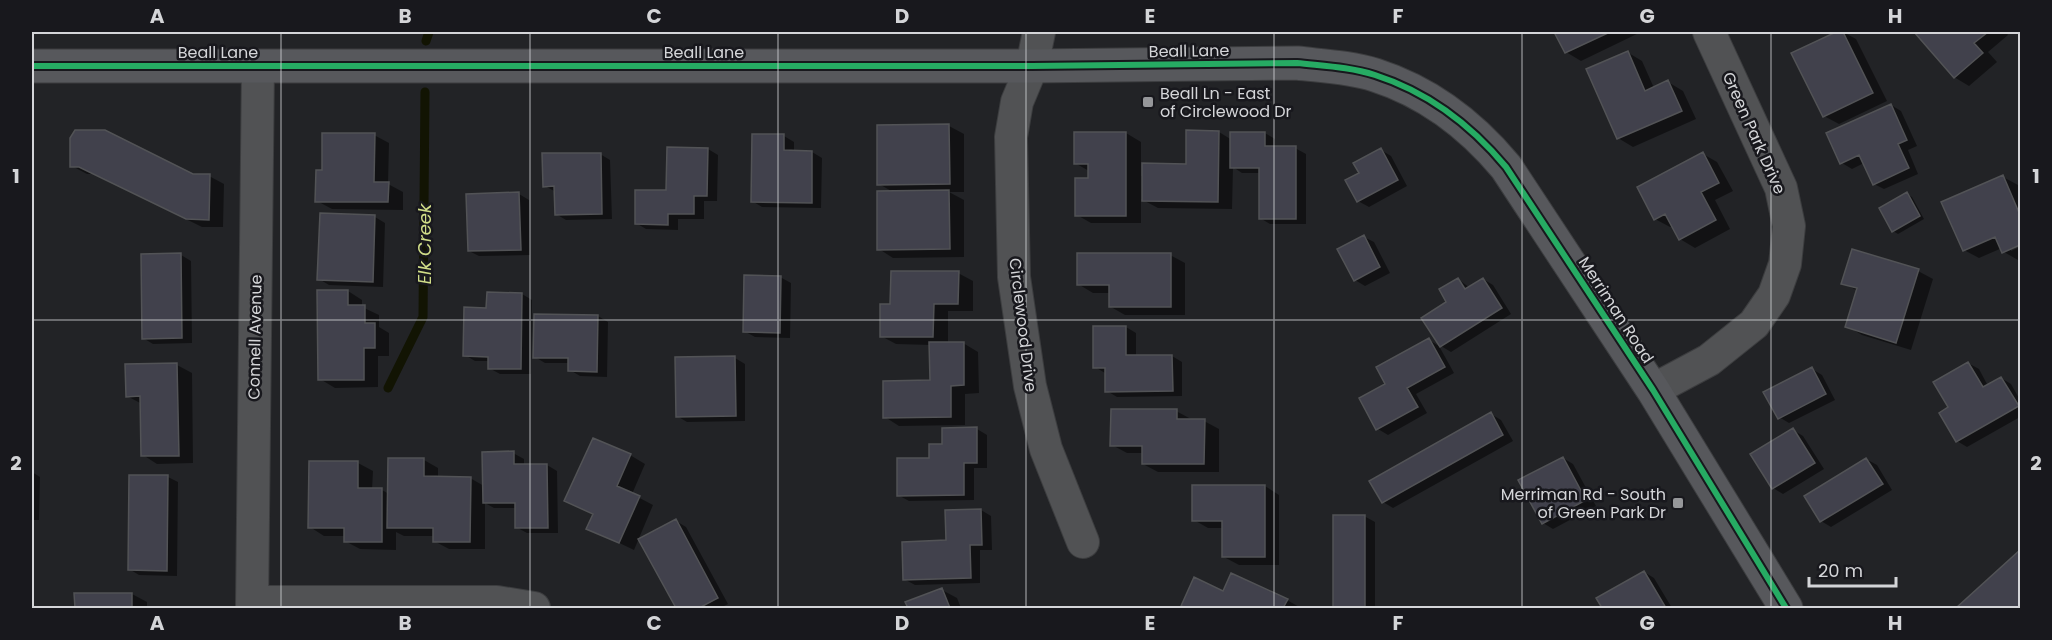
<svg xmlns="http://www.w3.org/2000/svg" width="2052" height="640" font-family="Poppins,sans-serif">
	<rect width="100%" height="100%" fill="#222326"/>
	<!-- shadow -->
	<path fill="#0007" d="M 1556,32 L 1641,32 L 1581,61 L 1566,52 Z
		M 1839,32 L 1843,32 L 1856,39 L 1887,101 L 1839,124 L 1824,116 L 1793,54 Z
		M 1916,32 L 2006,32 L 2008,35 L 1988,52 L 1997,62 L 1969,86 L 1954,77 Z
		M 1627,52 L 1642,61 L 1654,88 L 1668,82 L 1683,91 L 1696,119 L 1633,147 L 1618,138 Z
		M 1891,105 L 1901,111 L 1917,146 L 1908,150 L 1918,174 L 1884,189 L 1874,184 L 1864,163 L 1852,169 L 1842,163 Z
		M 949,126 L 964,134 L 964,192 L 949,192 L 964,200 L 964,257 L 893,258 L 879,249 L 893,192 L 879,184 Z
		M 1219,132 L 1232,140 L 1265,133 L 1275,139 L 1275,148 L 1295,148 L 1306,154 L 1306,224 L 1270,224 L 1260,218 L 1260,173 L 1242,173 L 1233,167 L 1232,209 L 1158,208 L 1141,199 L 1141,223 L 1091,223 L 1077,215 L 1089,179 L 1089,171 L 1075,163 L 1126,133 L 1141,142 L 1141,176 L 1143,176 L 1187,165 Z
		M 374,135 L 389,143 L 388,184 L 403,192 L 403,210 L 332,209 L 317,201 L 323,171 Z
		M 753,135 L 784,136 L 794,142 L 794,152 L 812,152 L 822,158 L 821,208 L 762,207 L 752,201 Z
		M 708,149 L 718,155 L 717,201 L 704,201 L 704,219 L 678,219 L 678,230 L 646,229 L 636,223 Z
		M 1381,150 L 1391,156 L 1407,186 L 1369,207 L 1358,201 Z
		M 600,154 L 610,160 L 612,219 L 566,220 L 556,214 L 556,192 L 545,186 Z
		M 1703,154 L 1717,162 L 1733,191 L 1715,200 L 1730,229 L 1695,248 L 1680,239 L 1673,226 L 1670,227 L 1655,219 Z
		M 72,166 L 209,176 L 224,184 L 223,227 L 202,227 L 95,174 L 87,174 Z
		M 2003,177 L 2018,185 L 2020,192 L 2020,243 L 2011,248 L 2011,251 L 2020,247 L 2020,259 L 2018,260 L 2004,252 L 2002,248 L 1979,258 L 1964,250 Z
		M 519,194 L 529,200 L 530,255 L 479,256 L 469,251 Z
		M 1907,194 L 1912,197 L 1924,219 L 1898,234 L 1893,231 Z
		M 321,215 L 375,217 L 385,223 L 383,287 L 329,285 L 319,279 Z
		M 1364,237 L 1374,242 L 1390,273 L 1365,286 L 1355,280 Z
		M 181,255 L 191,261 L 192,343 L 153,344 L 143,338 Z
		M 1170,255 L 1185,263 L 1185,315 L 1125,315 L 1111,307 L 1111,293 L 1093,293 L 1078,284 Z
		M 1918,271 L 1933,279 L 1911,350 L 1862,335 L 1847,326 L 1858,291 L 1843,283 Z
		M 958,273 L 973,281 L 973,311 L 948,311 L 948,343 L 963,343 L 978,352 L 979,393 L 965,394 L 965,425 L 899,426 L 885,417 L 931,381 L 931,345 L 896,344 L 881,336 L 892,305 Z
		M 780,277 L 791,283 L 790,338 L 755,337 L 744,331 Z
		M 1458,279 L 1470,288 L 1483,279 L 1493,285 L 1511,314 L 1451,352 L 1441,346 L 1448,303 Z
		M 348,291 L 362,300 L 362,307 L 379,315 L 379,327 L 389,333 L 389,356 L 378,356 L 378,387 L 335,388 L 320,379 Z
		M 522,294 L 532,300 L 531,374 L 500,374 L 489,368 L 489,361 L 475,361 L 465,355 L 488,309 Z
		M 598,316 L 608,322 L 607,377 L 580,376 L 570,370 L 570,363 L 545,363 L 535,357 Z
		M 1126,327 L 1136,333 L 1136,357 L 1172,356 L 1182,362 L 1182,396 L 1117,397 L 1107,391 L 1105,373 L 1095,367 Z
		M 1429,340 L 1439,346 L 1454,373 L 1416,394 L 1427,413 L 1388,435 L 1378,429 L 1387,385 Z
		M 735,358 L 745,364 L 745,421 L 687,422 L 677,416 Z
		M 1968,363 L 1979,369 L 1988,386 L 2001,378 L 2011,384 L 2020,400 L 2020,417 L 1967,447 L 1957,441 L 1951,408 Z
		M 177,365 L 192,373 L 193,463 L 157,464 L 143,455 L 142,404 L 127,396 Z
		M 1812,369 L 1822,375 L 1835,400 L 1789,423 L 1779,417 Z
		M 1176,411 L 1191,419 L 1204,421 L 1219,429 L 1219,472 L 1158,472 L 1143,464 L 1144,453 L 1127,453 L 1112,445 Z
		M 1491,414 L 1501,420 L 1513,441 L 1393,508 L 1383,502 Z
		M 977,429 L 987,435 L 987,468 L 974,468 L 974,500 L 909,501 L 898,495 L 944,446 Z
		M 1793,430 L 1803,436 L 1824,469 L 1783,494 L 1773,488 Z
		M 513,453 L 524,459 L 524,466 L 547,465 L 557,471 L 558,533 L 527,533 L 516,527 L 516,508 L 494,508 L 485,503 L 485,549 L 449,549 L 434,541 L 434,536 L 404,536 L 396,532 L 396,550 L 360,549 L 345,541 L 345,536 L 324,536 L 310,527 L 310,462 L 358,463 L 373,471 L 372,490 L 382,490 L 389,494 L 424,460 L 438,468 L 438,478 L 470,478 L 484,486 Z
		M 630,455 L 645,464 L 632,494 L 653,505 L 634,550 L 588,528 L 594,515 L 566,501 Z
		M 1563,458 L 1573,464 L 1596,506 L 1553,529 L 1543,523 Z
		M 1866,459 L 1877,465 L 1892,490 L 1831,527 L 1821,521 Z
		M 32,472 L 40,477 L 39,520 L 32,520 Z
		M 168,477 L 178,482 L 177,576 L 139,575 L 129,569 Z
		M 1265,486 L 1279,495 L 1279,565 L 1239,565 L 1224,557 L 1224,528 L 1208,528 L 1194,520 Z
		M 981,510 L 991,516 L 992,550 L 980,550 L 980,583 L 915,585 L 904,579 L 948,542 Z
		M 1334,516 L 1364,516 L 1375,522 L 1375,608 L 1334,608 Z
		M 676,521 L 686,527 L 728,604 L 720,608 L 678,608 L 641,540 Z
		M 2020,552 L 2020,608 L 1958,608 Z
		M 1644,572 L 1654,578 L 1672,608 L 1604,608 L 1599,598 Z
		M 942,590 L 957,598 L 961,608 L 909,608 L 907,603 Z
		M 1224,593 L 1287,600 L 1301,608 L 1189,608 L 1183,605 Z
		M 76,594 L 132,594 L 147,602 L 147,608 L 76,608 Z"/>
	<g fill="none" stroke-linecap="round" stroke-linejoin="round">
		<!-- stream -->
		<path stroke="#121403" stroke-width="9" d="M 426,41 L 429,32
			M 388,388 L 423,317 L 425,92"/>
	</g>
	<!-- building -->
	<path fill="#41414c" stroke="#525356" stroke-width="1.5" d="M 1554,32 L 1610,32 L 1565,53 Z
		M 1836,32 L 1843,32 L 1873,93 L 1823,117 L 1791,53 Z
		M 1914,32 L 1988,32 L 1974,43 L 1983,53 L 1954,78 Z
		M 1628,51 L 1645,91 L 1668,80 L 1682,111 L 1617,139 L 1586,69 Z
		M 1891,104 L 1907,140 L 1898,144 L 1909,168 L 1873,185 L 1859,155 L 1840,164 L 1826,133 Z
		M 949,124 L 950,184 L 877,185 L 877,125 Z
		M 75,130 L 105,130 L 193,174 L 210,174 L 209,220 L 186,219 L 79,167 L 70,167 L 70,138 Z
		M 1186,130 L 1219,131 L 1218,202 L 1142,201 L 1142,163 L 1186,164 Z
		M 1074,132 L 1126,132 L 1126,216 L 1075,216 L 1075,178 L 1088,178 L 1088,164 L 1074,164 Z
		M 1230,132 L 1265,132 L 1265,146 L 1296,146 L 1296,219 L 1259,219 L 1259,168 L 1230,168 Z
		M 322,133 L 375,133 L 374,182 L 389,182 L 388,202 L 315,202 L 316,170 L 322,170 Z
		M 752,134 L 784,134 L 784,150 L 812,151 L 812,203 L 751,202 Z
		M 667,147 L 708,148 L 707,196 L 694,196 L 694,214 L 668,214 L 668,225 L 635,224 L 635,190 L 666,190 Z
		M 1381,148 L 1398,180 L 1357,202 L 1345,180 L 1359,173 L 1353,163 Z
		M 1703,152 L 1719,183 L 1701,192 L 1716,220 L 1679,240 L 1665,214 L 1654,220 L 1637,187 Z
		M 542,153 L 601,153 L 602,214 L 555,215 L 554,186 L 543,187 Z
		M 2003,175 L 2020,215 L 2020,245 L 2002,253 L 1995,237 L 1963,251 L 1941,202 Z
		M 949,190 L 950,249 L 877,250 L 877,191 Z
		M 519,192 L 521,250 L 468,251 L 466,194 Z
		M 1907,192 L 1920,216 L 1892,232 L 1879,208 Z
		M 320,213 L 375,215 L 373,282 L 317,280 Z
		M 1364,235 L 1380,267 L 1354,281 L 1337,249 Z
		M 1852,249 L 1919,269 L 1896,343 L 1845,327 L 1857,288 L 1841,284 Z
		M 181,253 L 182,338 L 142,339 L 141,254 Z
		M 1077,253 L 1171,253 L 1171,307 L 1109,307 L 1109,285 L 1077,285 Z
		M 891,271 L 959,271 L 958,304 L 934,304 L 933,337 L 880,337 L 880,304 L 890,304 Z
		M 744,275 L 781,276 L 780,333 L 743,332 Z
		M 1458,278 L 1465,289 L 1483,278 L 1502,308 L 1440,347 L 1421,318 L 1446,302 L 1439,289 Z
		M 317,290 L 348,290 L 348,305 L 365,305 L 365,323 L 375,323 L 375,348 L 364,348 L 364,380 L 318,380 Z
		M 487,292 L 522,293 L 521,369 L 488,369 L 488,357 L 463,356 L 464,307 L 486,308 Z
		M 534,314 L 598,315 L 597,372 L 568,371 L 568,358 L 533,358 Z
		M 1093,326 L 1126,326 L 1126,355 L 1172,355 L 1173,391 L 1105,392 L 1105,368 L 1093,368 Z
		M 1429,338 L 1445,367 L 1407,388 L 1418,407 L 1376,430 L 1359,398 L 1385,384 L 1376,367 Z
		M 929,342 L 964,342 L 964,385 L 951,386 L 951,417 L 883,418 L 883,381 L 930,380 Z
		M 735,356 L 736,416 L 676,417 L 675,357 Z
		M 1968,362 L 1983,387 L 2001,377 L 2019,406 L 1956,442 L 1939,413 L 1948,407 L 1933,382 Z
		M 177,363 L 179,456 L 141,456 L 140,396 L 126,397 L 125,364 Z
		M 1812,367 L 1826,394 L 1778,419 L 1763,392 Z
		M 1111,409 L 1177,409 L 1177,419 L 1205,419 L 1204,464 L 1142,464 L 1142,446 L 1110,446 Z
		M 1491,412 L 1503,435 L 1382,503 L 1369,481 Z
		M 977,427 L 977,463 L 964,463 L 964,495 L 897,496 L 897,458 L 929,458 L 929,444 L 942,444 L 942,428 Z
		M 1793,428 L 1815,463 L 1772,489 L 1750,454 Z
		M 593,438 L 631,454 L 617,486 L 640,496 L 619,543 L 586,529 L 593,514 L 564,501 Z
		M 514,451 L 514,464 L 547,464 L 548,528 L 515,528 L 515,503 L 483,503 L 482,452 Z
		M 1563,457 L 1586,500 L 1542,524 L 1518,480 Z
		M 388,458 L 424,458 L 424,476 L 471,477 L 470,542 L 433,542 L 433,528 L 387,528 Z
		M 1866,458 L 1883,484 L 1820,522 L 1804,496 Z
		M 309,461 L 358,461 L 358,488 L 382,488 L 382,542 L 344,542 L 344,528 L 308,528 Z
		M 129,475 L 168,475 L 167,571 L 128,570 Z
		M 1192,485 L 1265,485 L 1265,557 L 1222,557 L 1222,521 L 1192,521 Z
		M 981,509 L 982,545 L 970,545 L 971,578 L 903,580 L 902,542 L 946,540 L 945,510 Z
		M 1333,515 L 1365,515 L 1365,608 L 1333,608 Z
		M 676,519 L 718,598 L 699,608 L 676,608 L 638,539 Z
		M 2020,550 L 2020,608 L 1956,608 Z
		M 1644,571 L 1666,608 L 1602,608 L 1596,598 Z
		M 1231,573 L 1288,599 L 1283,608 L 1188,608 L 1181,606 L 1194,577 L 1223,591 Z
		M 942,588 L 950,608 L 908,608 L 905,602 Z
		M 74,593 L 132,593 L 132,608 L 75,608 Z"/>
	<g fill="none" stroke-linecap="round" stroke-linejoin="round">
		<defs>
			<path id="street" d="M 1039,32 L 1032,66 L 1017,102 L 1011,137 L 1014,277 L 1030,386 L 1046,449 L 1083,542
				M 1653,390 L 1709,360 L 1754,324 L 1774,295 L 1785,264 L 1789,226 L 1781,188 L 1709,32
				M 252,602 L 497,602 L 534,608
				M 252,608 L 258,66"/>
			<path id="secondary" d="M 32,66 L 1032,66 L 1297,63 C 1323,66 1350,67 1375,75 C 1428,92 1471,125 1506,167 L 1653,390 L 1786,608"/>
		</defs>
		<!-- street casing -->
		<use href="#street" stroke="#3c3d3f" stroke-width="34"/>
		<!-- secondary casing -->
		<use href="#secondary" stroke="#3c3d3f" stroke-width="35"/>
		<!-- street -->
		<use href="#street" stroke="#515254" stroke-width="32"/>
		<!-- secondary -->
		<use href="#secondary" stroke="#57585c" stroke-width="33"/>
		<defs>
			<path id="cycleway" d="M 32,66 L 1032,66 L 1297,63 C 1323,66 1350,67 1375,75 C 1428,92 1471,125 1506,167 L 1653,390 L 1786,608"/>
		</defs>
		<!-- cycleway casing -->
		<use href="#cycleway" stroke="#18181d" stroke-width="10"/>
		<!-- cycleway -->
		<use href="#cycleway" stroke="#26ab63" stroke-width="6"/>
	</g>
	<!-- grid -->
	<path fill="none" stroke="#d4d5d8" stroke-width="1.5" stroke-opacity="0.55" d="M 281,32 L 281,608M 530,32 L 530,608M 778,32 L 778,608M 1026,32 L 1026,608M 1274,32 L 1274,608M 1522,32 L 1522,608M 1771,32 L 1771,608M 32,320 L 2020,320"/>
	<!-- markers -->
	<g fill="#96979a" stroke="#18181d" stroke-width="2">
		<rect x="1142" y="96" width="12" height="12" rx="3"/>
		<rect x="1672" y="497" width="12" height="12" rx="3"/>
	</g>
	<g text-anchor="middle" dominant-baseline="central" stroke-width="5" stroke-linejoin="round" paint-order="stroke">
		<!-- street labels -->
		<g font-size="16" fill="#d4d5d8" stroke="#18181d">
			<text transform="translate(1189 51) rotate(-1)">Beall Lane</text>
			<text x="218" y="52">Beall Lane</text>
			<text x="704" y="52">Beall Lane</text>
			<text transform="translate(1754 133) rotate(66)">Green Park Drive</text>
			<text transform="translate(1616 310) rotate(57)">Merriman Road</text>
			<text transform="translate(1023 325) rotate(83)">Circlewood Drive</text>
			<text transform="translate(255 337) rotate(-89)">Connell Avenue</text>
		</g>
		<!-- poi labels -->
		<g font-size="16" fill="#d4d5d8" stroke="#18181d" text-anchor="start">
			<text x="1160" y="93">Beall Ln - East<tspan x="1160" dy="18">of Circlewood Dr</tspan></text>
			<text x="1666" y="494" text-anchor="end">Merriman Rd - South<tspan x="1666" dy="18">of Green Park Dr</tspan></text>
		</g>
		<!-- water labels -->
		<g font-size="18" font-style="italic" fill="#d1de88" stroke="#18181d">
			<text transform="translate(424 244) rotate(-90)">Elk Creek</text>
		</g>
	</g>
	<!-- border -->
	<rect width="2052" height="640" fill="none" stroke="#18181d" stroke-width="66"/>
	<!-- scale -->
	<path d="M1809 577v9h87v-9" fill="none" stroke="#d4d5d8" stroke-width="3"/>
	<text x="1818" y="577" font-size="18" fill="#d4d5d8" stroke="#18181d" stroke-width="4.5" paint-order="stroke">20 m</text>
	<rect x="33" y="33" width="1986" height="574" fill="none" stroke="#d4d5d8" stroke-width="2"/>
	<g font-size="20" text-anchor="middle" font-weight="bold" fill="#d4d5d8">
		<text x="157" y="23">A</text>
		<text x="405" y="23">B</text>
		<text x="654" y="23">C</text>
		<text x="902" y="23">D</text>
		<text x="1150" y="23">E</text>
		<text x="1398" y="23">F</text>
		<text x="1647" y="23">G</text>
		<text x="1895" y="23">H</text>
		<text x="16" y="183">1</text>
		<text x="2036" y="183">1</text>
		<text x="16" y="470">2</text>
		<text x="2036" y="470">2</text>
		<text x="157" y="630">A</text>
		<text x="405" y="630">B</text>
		<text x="654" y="630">C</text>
		<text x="902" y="630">D</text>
		<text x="1150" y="630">E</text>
		<text x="1398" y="630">F</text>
		<text x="1647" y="630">G</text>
		<text x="1895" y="630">H</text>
	</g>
</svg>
